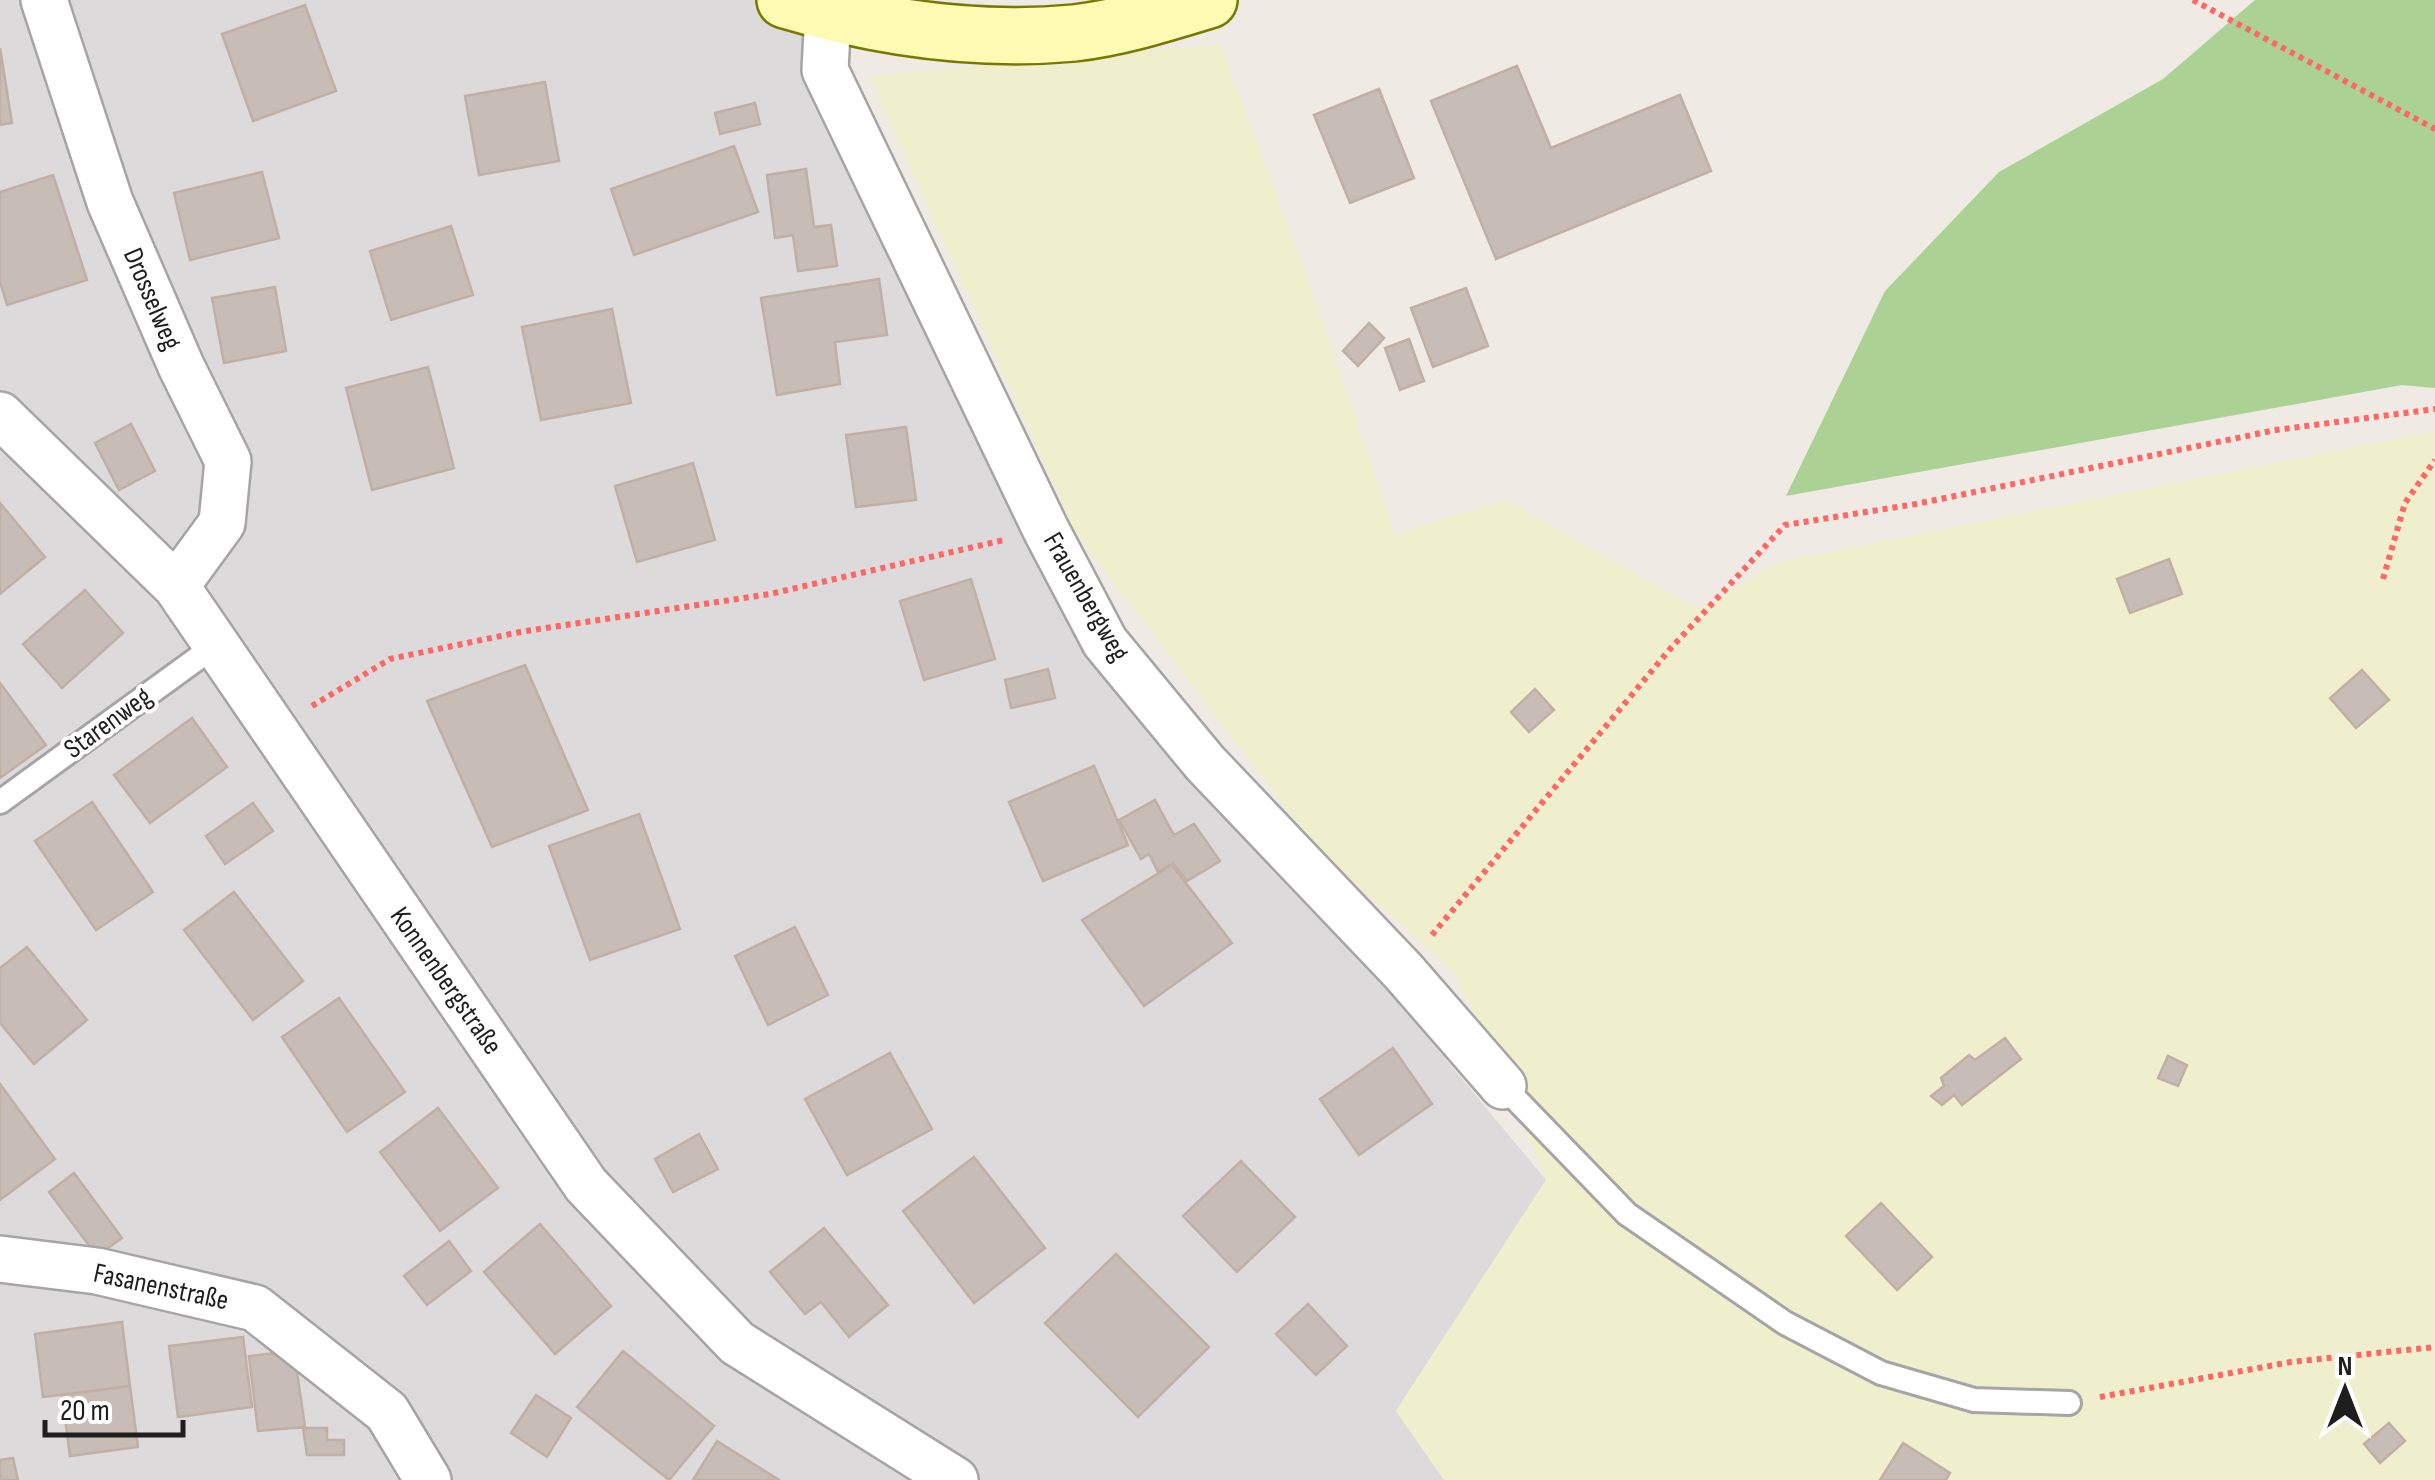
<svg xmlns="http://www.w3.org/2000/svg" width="2435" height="1480" font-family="'Sofia Sans Condensed',sans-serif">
	<rect width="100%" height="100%" fill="#efeae3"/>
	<!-- residential -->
	<path fill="#dcdadb" d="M 0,0 L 800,0 L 1055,589 L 1546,1180 L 1396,1411 L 1444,1480 L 0,1480 Z"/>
	<!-- farmland -->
	<path fill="#efefcd" d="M 1220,44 L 1306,275 L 1395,534 L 1505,500 L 1698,609 L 1780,562 L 2435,431 L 2435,1480 L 1444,1480 L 1396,1411 L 1546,1180 L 1456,974 L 1318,850 L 1075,532 L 869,76 Z"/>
	<!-- forest -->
	<path fill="#acd195" d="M 2255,0 L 2435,0 L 2435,388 L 2402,385 L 1786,496 L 1885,291 L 1999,172 L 2163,79 Z"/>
	<!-- building -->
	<path fill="#c7bcb6" stroke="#c2afa4" stroke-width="2.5" d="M 305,5 L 336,91 L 253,121 L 222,34 Z
		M 0,48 L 12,123 L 0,125 Z
		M 1517,66 L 1551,148 L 1680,95 L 1711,171 L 1496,259 L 1431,101 Z
		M 545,82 L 559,161 L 479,175 L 465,96 Z
		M 1379,89 L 1414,178 L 1350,203 L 1314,115 Z
		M 755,103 L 760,124 L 720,134 L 715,113 Z
		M 734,146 L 758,212 L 634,255 L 611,189 Z
		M 806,169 L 814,227 L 831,225 L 837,266 L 798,271 L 793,235 L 775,238 L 767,175 Z
		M 262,172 L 279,238 L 190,260 L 174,193 Z
		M 53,175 L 87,280 L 7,305 L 0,282 L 0,192 Z
		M 451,226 L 473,295 L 391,320 L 370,251 Z
		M 879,279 L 887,335 L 835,342 L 840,384 L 777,395 L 761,298 Z
		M 275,287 L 286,351 L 224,363 L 212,298 Z
		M 1466,288 L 1488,346 L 1433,367 L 1411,308 Z
		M 612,309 L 631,403 L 541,420 L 522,327 Z
		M 1369,323 L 1384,338 L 1358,366 L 1343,351 Z
		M 1409,339 L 1424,381 L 1400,390 L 1385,348 Z
		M 428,367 L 454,468 L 372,490 L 346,388 Z
		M 131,424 L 155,471 L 119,490 L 95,443 Z
		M 906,427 L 916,500 L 856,507 L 846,435 Z
		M 693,463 L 715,540 L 637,562 L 615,486 Z
		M 0,503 L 45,557 L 0,594 Z
		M 2169,559 L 2182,594 L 2130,613 L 2117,579 Z
		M 971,579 L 995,659 L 924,680 L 900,601 Z
		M 85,590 L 123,633 L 62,688 L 23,644 Z
		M 525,665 L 588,810 L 492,847 L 427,701 Z
		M 1048,669 L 1055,698 L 1011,708 L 1005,680 Z
		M 2362,670 L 2389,700 L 2356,728 L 2330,698 Z
		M 0,683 L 46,745 L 0,778 Z
		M 1535,689 L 1554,710 L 1529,732 L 1511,712 Z
		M 192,718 L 227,767 L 150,823 L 114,775 Z
		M 1094,766 L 1128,845 L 1043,881 L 1009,802 Z
		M 1155,800 L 1174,835 L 1194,824 L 1220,861 L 1187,881 L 1173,863 L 1158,872 L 1149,854 L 1141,859 L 1119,820 Z
		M 92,802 L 153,892 L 96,930 L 35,841 Z
		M 253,803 L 273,831 L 225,864 L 206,836 Z
		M 639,814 L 680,929 L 590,960 L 549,846 Z
		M 1172,865 L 1232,943 L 1144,1006 L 1082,920 Z
		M 234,892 L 303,981 L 253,1020 L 184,930 Z
		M 795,927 L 828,995 L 768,1025 L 735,956 Z
		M 27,947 L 87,1020 L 34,1064 L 0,1023 L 0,968 Z
		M 339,998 L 405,1092 L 347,1132 L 282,1037 Z
		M 2005,1038 L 2021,1059 L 1962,1105 L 1954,1095 L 1942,1105 L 1931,1096 L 1944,1086 L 1941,1078 L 1969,1055 L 1975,1060 Z
		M 1393,1048 L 1432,1104 L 1359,1155 L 1320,1099 Z
		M 890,1053 L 932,1129 L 847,1175 L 805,1099 Z
		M 2168,1056 L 2187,1065 L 2178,1086 L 2158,1078 Z
		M 0,1084 L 55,1159 L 0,1200 Z
		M 438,1108 L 498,1188 L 440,1231 L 380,1152 Z
		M 699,1134 L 718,1169 L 673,1192 L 655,1159 Z
		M 974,1157 L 1045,1248 L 974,1303 L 903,1211 Z
		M 1241,1161 L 1295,1217 L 1237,1272 L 1183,1216 Z
		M 74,1173 L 122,1238 L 97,1256 L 49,1192 Z
		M 1881,1203 L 1932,1257 L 1897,1290 L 1846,1236 Z
		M 540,1224 L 611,1306 L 555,1354 L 484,1272 Z
		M 824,1228 L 888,1305 L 849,1337 L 821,1302 L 805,1314 L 770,1272 Z
		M 449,1241 L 471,1271 L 427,1305 L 404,1276 Z
		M 1116,1254 L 1209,1347 L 1138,1417 L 1045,1323 Z
		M 1308,1304 L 1347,1346 L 1316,1375 L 1276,1334 Z
		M 122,1322 L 130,1386 L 43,1397 L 35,1334 Z
		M 243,1337 L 252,1407 L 178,1417 L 169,1346 Z
		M 294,1351 L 305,1427 L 258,1431 L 249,1356 Z
		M 623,1351 L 714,1426 L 669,1480 L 577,1407 Z
		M 130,1386 L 138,1447 L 70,1456 L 62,1395 Z
		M 536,1395 L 571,1418 L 547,1457 L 511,1433 Z
		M 2389,1423 L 2405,1441 L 2380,1463 L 2364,1444 Z
		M 303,1428 L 327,1428 L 327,1440 L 344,1440 L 344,1455 L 307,1455 Z
		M 717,1441 L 779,1480 L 693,1480 Z
		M 1903,1443 L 1950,1473 L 1946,1480 L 1880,1480 Z
		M 13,1458 L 18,1480 L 0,1480 L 0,1460 Z"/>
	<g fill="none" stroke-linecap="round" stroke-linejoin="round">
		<defs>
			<path id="service" d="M 0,802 L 216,645
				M 1503,1086 L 1627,1214 L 1785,1323 L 1881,1373 L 1974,1400 L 2069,1403"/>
			<path id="minor" d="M 44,0 L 110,202 L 181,366 L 228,461 L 222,523 L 176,586
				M 828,13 L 825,70 L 1046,530 L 1105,642 L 1205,763 L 1403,971 L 1503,1086
				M 0,415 L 176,586 L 586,1185 L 737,1343 L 955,1480
				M 0,1259 L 97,1271 L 255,1308 L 387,1412 L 428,1480"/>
			<path id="secondary" d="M 785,0 C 879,28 976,42 1074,33 C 1119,28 1166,13 1209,0"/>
		</defs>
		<!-- service casing -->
		<use href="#service" stroke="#a5a5a5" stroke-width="28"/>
		<!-- minor casing -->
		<use href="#minor" stroke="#a5a5a5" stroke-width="50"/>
		<!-- secondary casing -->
		<use href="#secondary" stroke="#777900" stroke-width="60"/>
		<!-- path -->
		<path stroke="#ff6664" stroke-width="6" stroke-dasharray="5 5" stroke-linecap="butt" d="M 2193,0 L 2435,129
			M 2383,579 L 2405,503 L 2435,460
			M 312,706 L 390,659 L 520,632 L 770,594 L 1004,540
			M 1432,935 L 1670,649 L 1785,525 L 1916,504 L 2276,430 L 2435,409
			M 2100,1397 L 2291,1362 L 2435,1347"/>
		<!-- service -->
		<use href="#service" stroke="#fff" stroke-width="22"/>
		<!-- minor -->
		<use href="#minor" stroke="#fff" stroke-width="45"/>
		<!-- secondary -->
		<use href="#secondary" stroke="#fdfab3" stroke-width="55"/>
	</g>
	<g text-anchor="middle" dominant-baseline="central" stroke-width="8" stroke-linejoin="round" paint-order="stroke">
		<!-- street labels -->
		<g font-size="28" fill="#1e1e1e" stroke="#fff">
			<text transform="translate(152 299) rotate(67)">Drosselweg</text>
			<text transform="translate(1086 597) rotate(60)">Frauenbergweg</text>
			<text transform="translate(108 723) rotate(-36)">Starenweg</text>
			<text transform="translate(446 981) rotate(55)">Konnenbergstraße</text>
			<text transform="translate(161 1287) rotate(12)">Fasanenstraße</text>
		</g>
	</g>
	<!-- north arrow -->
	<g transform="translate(2345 1390)" stroke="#ffffff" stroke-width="8" paint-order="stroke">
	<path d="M0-8L18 38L0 25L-18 38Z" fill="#1e1e1e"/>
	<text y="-15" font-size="28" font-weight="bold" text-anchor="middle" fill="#1e1e1e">N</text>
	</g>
	<!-- scale -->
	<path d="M45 1420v15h138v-15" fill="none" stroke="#1e1e1e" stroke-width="5"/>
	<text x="60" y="1420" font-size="30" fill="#1e1e1e" stroke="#ffffff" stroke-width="8" paint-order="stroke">20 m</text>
</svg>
